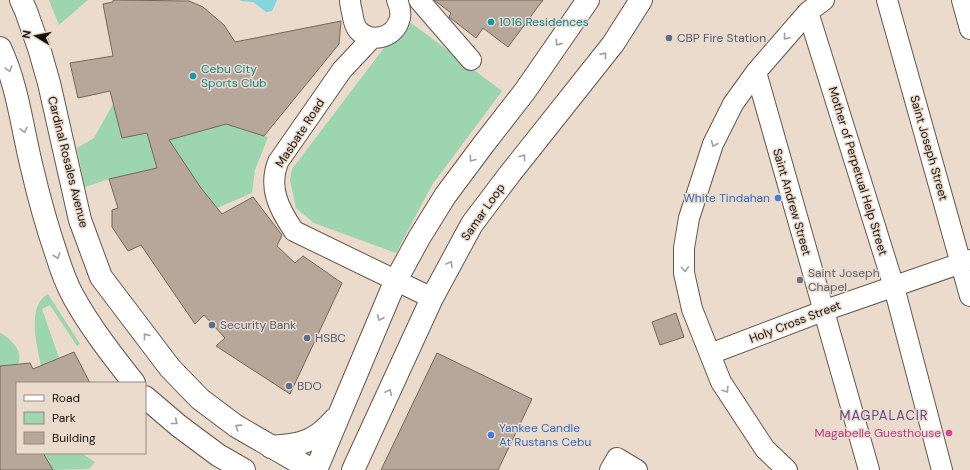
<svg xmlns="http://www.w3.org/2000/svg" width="970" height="470" font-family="'DM Sans',sans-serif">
	<rect width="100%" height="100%" fill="#ebdbcd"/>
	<!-- green -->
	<path fill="#9cd5b0" d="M 49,0 L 88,0 L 59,25 Z
		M 406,19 L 502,91 L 432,185 L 396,253 L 314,223 L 296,208 L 290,180 L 292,169 Z
		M 113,104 L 122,138 L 147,133 L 226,124 L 268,137 L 255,170 L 252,193 L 217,208 L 201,188 L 184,162 L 109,179 L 85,187 L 77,148 L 94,138 Z
		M 48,294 L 80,344 L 77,346 L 50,305 L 42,309 L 59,358 L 41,366 C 37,346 26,306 48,294 Z
		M 0,333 C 11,338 24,352 18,364 L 0,366 Z
		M 43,453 L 81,453 L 95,462 L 89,469 L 50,470 Z"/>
	<!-- water -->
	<path fill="#83d6dc" d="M 240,0 L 277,0 L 272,11 L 266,12 L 253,2 L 241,1 Z"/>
	<!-- building -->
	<path fill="#b6a79a" stroke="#75675b" d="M 113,0 L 189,1 L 203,7 L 224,25 L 235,42 L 341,21 L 339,44 L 264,136 L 226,124 L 169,140 L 201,188 L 222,214 L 253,197 L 282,235 L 277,246 L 295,263 L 303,256 L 342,283 L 290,394 L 216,346 L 225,338 L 204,315 L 195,324 L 141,245 L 128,251 L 112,227 L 112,210 L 118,208 L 109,179 L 157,168 L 147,133 L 122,138 L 110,91 L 78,98 L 70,63 L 113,56 L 103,4 L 113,2 Z
		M 434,0 L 543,0 L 508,47 L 483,28 L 476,38 L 449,17 L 451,13 Z
		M 676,313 L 684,337 L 660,345 L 652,322 Z
		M 74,352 L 90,383 L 17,383 L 17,453 L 43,453 L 53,470 L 0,470 L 0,366 L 30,363 L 33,369 Z
		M 437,353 L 532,399 L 498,470 L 381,470 Z"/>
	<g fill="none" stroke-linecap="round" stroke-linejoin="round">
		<defs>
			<path id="street" d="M 350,0 C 350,4 351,8 352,12 C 353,19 354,25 358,30 C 370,43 393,39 399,21 C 402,14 400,7 397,0
				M 419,0 L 471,60
				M 887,0 L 970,296
				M 962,0 L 970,29
				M 808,12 L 894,287 L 942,470
				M 372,38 L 342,70 L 278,162 C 268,188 279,209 294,231 L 432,298
				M 756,72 L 869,470
				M 710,354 L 823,311 L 970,260
				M 610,470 L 617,458 L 637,470
				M 787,470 L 765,449 L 721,382 L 692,309 L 684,273 L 684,248 L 689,218 L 713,144 L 733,104 L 756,72 L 808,12 L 824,0"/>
			<path id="secondary" d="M 21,0 L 26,11 L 39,48 L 49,83 L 80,220 L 101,277 L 170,368 L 200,399 L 236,426 L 312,470
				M 0,48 C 18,86 22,128 32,168 C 39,198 47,227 57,256 C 61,269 66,283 73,296 C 90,327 112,355 134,383
				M 145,397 L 179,426 L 218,455 L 244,470
				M 271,447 C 288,445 305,445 319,434 C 325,430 330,424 335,419
				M 316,470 L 395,282 L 419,238 L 445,196 L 483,145 L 525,91 L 588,0
				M 353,470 L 432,298 L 472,224 L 509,175 L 613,44 L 641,0"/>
		</defs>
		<!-- street casing -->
		<use href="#street" stroke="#64574b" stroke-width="22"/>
		<!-- secondary casing -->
		<use href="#secondary" stroke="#64574b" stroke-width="24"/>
		<!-- street -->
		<use href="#street" stroke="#fff" stroke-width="20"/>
		<!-- secondary -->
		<use href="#secondary" stroke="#fff" stroke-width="22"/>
	</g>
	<!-- one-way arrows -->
	<defs><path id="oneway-chevron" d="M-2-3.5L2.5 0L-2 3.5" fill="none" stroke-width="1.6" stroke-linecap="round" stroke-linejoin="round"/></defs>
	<g stroke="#a2a09e">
		<use href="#oneway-chevron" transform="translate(786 37) rotate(131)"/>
		<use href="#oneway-chevron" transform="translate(558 43) rotate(125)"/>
		<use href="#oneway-chevron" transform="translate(604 55) rotate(-51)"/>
		<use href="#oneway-chevron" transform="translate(9 69) rotate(74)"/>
		<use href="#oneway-chevron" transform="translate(24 130) rotate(78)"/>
		<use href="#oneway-chevron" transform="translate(714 144) rotate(113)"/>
		<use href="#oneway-chevron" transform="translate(523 157) rotate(-52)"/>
		<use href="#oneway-chevron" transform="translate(472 159) rotate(126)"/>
		<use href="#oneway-chevron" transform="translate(57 256) rotate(71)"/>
		<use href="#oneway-chevron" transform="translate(450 264) rotate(-61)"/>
		<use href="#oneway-chevron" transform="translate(685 269) rotate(86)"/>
		<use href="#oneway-chevron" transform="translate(380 318) rotate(112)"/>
		<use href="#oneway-chevron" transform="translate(146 336) rotate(-128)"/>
		<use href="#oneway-chevron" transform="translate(726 390) rotate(57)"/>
		<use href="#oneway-chevron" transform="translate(389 392) rotate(-65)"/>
		<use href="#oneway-chevron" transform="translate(175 422) rotate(39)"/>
		<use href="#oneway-chevron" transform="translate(238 427) rotate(-147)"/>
	</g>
	<!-- markers -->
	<g fill="#0f9aa8" stroke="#ebdbcd" stroke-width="1.5">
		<circle cx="491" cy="22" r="4"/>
		<circle cx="193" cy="76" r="4"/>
	</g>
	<g fill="#5c6f8a" stroke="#ebdbcd" stroke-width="1.5">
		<circle cx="669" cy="38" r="4"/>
		<circle cx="212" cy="325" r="4"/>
		<circle cx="307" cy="338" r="4"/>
		<circle cx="289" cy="386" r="4"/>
	</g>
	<g fill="#3f7fe0" stroke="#ebdbcd" stroke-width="1.5">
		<circle cx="778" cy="198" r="4"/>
		<circle cx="491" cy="435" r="4"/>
	</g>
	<circle fill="#6b7280" stroke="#ebdbcd" stroke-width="1.5" cx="800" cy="280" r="4"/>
	<circle fill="#d1479c" stroke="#ebdbcd" stroke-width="1.5" cx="949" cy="433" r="4"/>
	<g text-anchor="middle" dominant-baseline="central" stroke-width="3" stroke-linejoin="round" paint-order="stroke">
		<!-- culture labels -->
		<g font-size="12" fill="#0d838f" stroke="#ebdbcd" text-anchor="start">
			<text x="499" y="22">1016 Residences</text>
			<text x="201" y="69">Cebu City<tspan x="201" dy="14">Sports Club</tspan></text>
		</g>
		<!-- service labels -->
		<g font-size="12" fill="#4e5e75" stroke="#ebdbcd" text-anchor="start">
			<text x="677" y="38">CBP Fire Station</text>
			<text x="220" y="325">Security Bank</text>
			<text x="315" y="338">HSBC</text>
			<text x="297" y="386">BDO</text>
		</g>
		<!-- street labels -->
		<g font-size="12" fill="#16110c" stroke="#ebdbcd">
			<text transform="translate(300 133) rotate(-57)">Masbate Road</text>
			<text transform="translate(929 148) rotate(74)">Saint Joseph Street</text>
			<text transform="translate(68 162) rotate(76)">Cardinal Rosales Avenue</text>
			<text transform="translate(858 171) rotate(73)">Mother of Perpetual Help Street</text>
			<text transform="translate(792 202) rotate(74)">Saint Andrew Street</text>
			<text transform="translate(483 212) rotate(-55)">Samar Loop</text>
			<text transform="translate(795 322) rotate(-21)">Holy Cross Street</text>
		</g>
		<!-- shop labels -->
		<g font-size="12" fill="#366cbe" stroke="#ebdbcd" text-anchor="end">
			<text x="770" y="198">White Tindahan</text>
			<text x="499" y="428" text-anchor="start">Yankee Candle<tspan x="499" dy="14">At Rustans Cebu</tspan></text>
		</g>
		<!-- worship labels -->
		<g font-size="12" fill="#5b616d" stroke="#ebdbcd" text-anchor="start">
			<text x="808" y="273">Saint Joseph<tspan x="808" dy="14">Chapel</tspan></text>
		</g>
		<!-- hotel labels -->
		<g font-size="12" fill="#b23c85" stroke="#ebdbcd" text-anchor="end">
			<text x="941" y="433">Magabelle Guesthouse</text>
		</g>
		<!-- neighbourhood labels -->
		<g font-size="13" letter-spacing="1" fill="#604784" stroke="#ebdbcd">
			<text x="884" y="415">MAGPALACIR</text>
		</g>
	</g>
	<!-- legend -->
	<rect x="16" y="382" width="130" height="72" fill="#ebdbcd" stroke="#968a80"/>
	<rect x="24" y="395" width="20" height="6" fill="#ffffff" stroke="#968a80"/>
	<text x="52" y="402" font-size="12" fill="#16110c">Road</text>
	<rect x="24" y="412" width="20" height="12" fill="#9cd5b0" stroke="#968a80"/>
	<text x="52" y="422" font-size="12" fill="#16110c">Park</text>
	<rect x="24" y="432" width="20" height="12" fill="#b6a79a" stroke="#968a80"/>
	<text x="52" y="442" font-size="12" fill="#16110c">Building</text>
	<!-- north arrow -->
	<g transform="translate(36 36) rotate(280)" stroke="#ebdbcd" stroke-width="3" paint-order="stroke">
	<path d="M0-3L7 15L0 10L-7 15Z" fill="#16110c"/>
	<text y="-6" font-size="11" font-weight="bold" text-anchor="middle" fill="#16110c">N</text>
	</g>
</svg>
